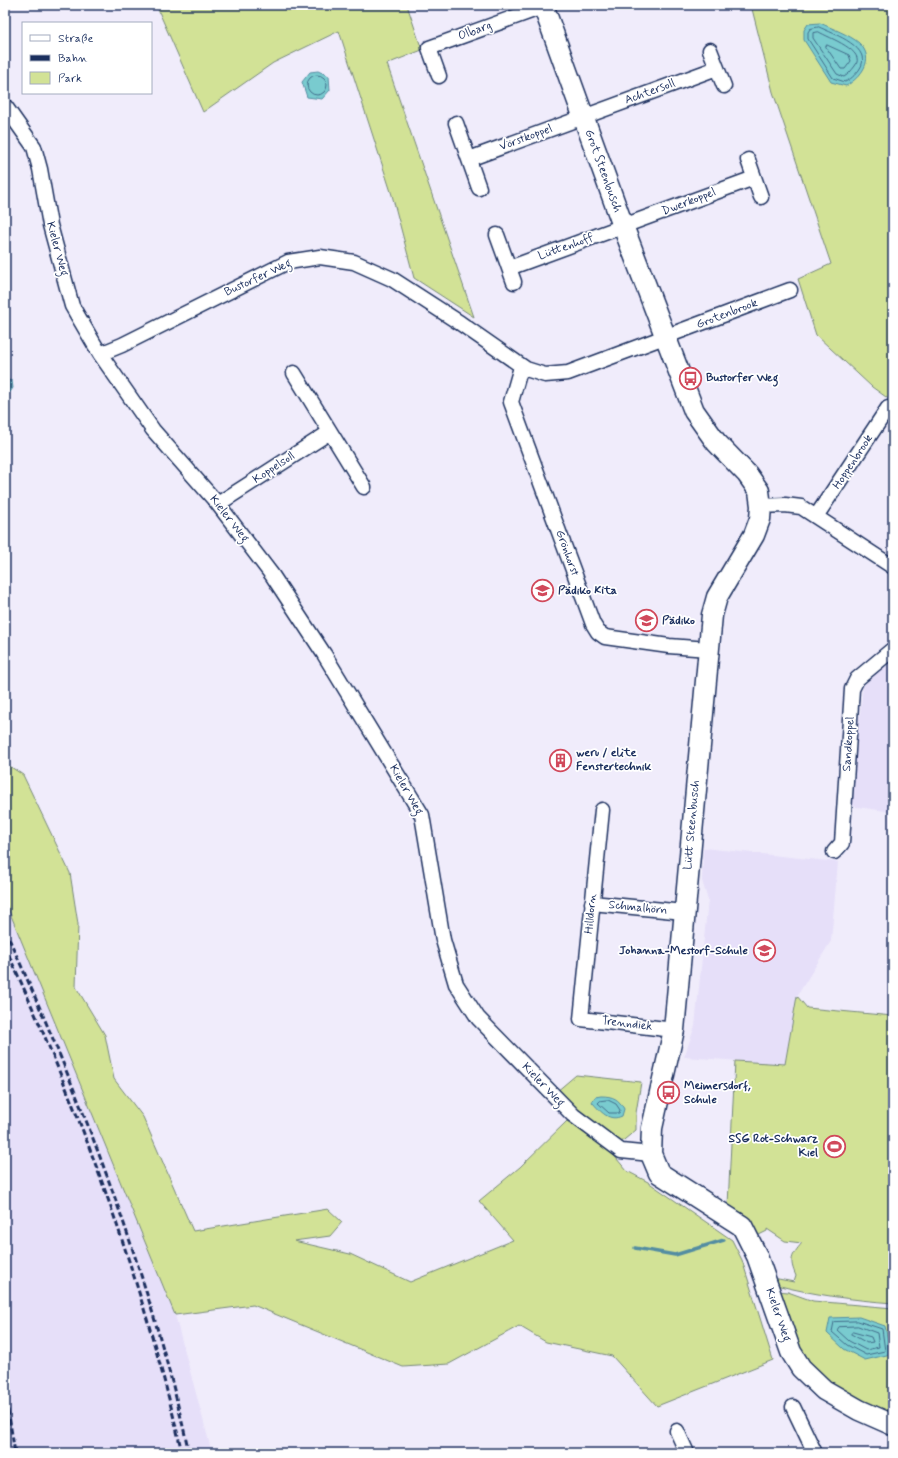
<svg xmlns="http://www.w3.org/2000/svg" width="898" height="1458" font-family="Mynerve,sans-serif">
	<rect width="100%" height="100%" fill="#f0ecfb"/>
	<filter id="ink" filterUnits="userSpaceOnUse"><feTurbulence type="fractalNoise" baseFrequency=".025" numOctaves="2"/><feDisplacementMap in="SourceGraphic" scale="8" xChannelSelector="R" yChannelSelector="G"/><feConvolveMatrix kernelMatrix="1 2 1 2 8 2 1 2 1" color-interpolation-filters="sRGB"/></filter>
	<g filter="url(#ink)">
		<!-- built -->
		<path fill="#e6dff9" d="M 893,657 L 893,812 L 850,806 L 863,686 Z
			M 703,848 L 838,862 L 831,941 L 797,996 L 785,1064 L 684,1057 L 695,1026 L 708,900 L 702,881 Z
			M 5,901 L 175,1315 L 212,1453 L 5,1453 Z"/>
		<!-- green -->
		<path fill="#d2e296" stroke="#76887a" d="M 156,5 L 407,5 L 422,50 L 387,64 L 474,317 L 414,278 L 392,195 L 339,31 L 273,63 L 203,112 Z
			M 751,5 L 893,5 L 893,402 L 872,387 L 816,335 L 798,279 L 831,264 L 773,92 Z
			M 5,763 L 23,775 L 70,873 L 78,924 L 76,987 L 105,1035 L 114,1079 L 143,1117 L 193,1231 L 328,1209 L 342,1222 L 330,1236 L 294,1241 L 350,1254 L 410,1282 L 513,1240 L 479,1201 L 520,1167 L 567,1121 L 611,1152 L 627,1171 L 648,1182 L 732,1240 L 742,1260 L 773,1360 L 657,1406 L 612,1356 L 546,1342 L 519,1326 L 449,1364 L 403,1367 L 253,1305 L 175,1315 L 5,901 Z
			M 797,996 L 807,1008 L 893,1016 L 893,1303 C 853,1300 815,1295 776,1285 L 773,1278 L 794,1282 L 796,1276 C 789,1260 791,1256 802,1243 L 785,1241 L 767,1229 L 767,1231 L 757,1236 L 728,1205 L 735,1061 L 785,1064 Z
			M 576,1075 L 641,1082 L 636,1113 L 636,1130 L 619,1144 L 556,1092 Z
			M 777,1291 L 788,1292 L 813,1301 L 893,1308 L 893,1418 L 809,1371 Z"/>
		<!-- water -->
		<path fill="#79cbcf" stroke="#538da2" d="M 820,23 C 831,28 850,35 859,43 C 876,59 861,77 846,86 L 831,82 L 804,40 L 804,30 L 808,24 Z
			M 318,71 L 329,76 L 330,90 L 322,99 L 307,97 L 302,82 L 310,72 Z
			M 8,380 L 12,381 L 13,388 L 5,399 L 5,381 Z
			M 601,1096 C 613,1096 619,1099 624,1109 L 622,1116 C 609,1122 601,1112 592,1102 L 595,1097 Z
			M 859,1317 L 885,1326 L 891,1354 L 865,1360 L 844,1349 L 827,1333 L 830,1318 Z"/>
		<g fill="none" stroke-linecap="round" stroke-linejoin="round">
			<!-- shore -->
			<path stroke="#416d8b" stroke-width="1" d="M 819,27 C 834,34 875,48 859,70 C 854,76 851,79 845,82 L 833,78 L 808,39 L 808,32 L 810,29 Z
				M 819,32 C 829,38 867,51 855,66 C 851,71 849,74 844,77 L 837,74 L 813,38 L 813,33 Z
				M 827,45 L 849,55 L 851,61 L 845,69 L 841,69 L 826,47 Z
				M307 85a10 10 0 1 1 20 0a10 10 0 1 1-20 0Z
				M 608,1100 L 616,1104 L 620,1110 L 619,1113 L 609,1113 L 598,1103 L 600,1101 Z
				M 858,1321 L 882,1329 L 885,1351 L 866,1355 L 847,1345 L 832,1332 L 834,1322 Z
				M 858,1326 L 877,1333 L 879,1347 L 866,1350 L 849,1341 L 837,1330 L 839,1327 Z
				M 853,1332 L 871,1337 L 873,1342 L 867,1343 L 851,1334 Z"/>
			<!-- stream -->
			<path stroke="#538da2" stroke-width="3.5" d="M 635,1248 L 675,1255 L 724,1240"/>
			<defs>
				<path id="street" d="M 710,50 L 724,86
					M 439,76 L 429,48 L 548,5
					M 5,106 L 34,147 L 40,169 L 50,225 L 72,306 L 100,354 L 153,430 L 218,504 L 272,575 L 324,654 L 422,815 L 443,940 L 456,984 L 478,1018 L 573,1115 L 621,1151 L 651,1154
					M 456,123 L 479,188
					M 469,159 L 717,68
					M 748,160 L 761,197
					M 497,235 L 514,282
					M 509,268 L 754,178
					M 100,354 L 122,345 L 288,262 L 320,257 L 354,262 L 392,279 L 460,323 L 526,369 L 545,375 L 568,373 L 790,290
					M 521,367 L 511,402 L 593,624 L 598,632 L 605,637 L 669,646 L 708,649
					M 294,373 L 364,487
					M 218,504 L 330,432
					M 761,506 L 785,505 L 801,507 L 893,567
					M 817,515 L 888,408
					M 602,810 L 581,1019 L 674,1030
					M 834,852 L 842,843 L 852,689 L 857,679 L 893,649
					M 592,903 L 684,912
					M 793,1407 L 815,1453
					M 677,1431 L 687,1453"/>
				<path id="secondary" d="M 543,5 L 623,226 L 694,411 L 716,442 L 747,474 L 759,491 L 761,506 L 760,519 L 754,535 L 717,597 L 712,615 L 674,1030 L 652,1128 L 651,1154 L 659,1173 L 742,1226 L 757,1256 L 791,1352 L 801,1368 L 824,1390 L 859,1410 L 893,1425"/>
			</defs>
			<!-- street casing -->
			<use href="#street" stroke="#1b2f5e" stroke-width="17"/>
			<!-- secondary casing -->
			<use href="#secondary" stroke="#1b2f5e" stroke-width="23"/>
			<!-- street -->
			<use href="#street" stroke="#fff" stroke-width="14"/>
			<!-- secondary -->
			<use href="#secondary" stroke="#fff" stroke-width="20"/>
			<!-- rail -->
			<path stroke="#1b2f5e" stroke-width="3" stroke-dasharray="6 3" stroke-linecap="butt" d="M 5,930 C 81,1096 150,1274 189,1453
				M 5,947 C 79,1107 143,1280 182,1453
				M 5,1392 L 15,1453"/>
		</g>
	</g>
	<!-- icons -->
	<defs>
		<symbol id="bus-ring" viewBox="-11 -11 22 22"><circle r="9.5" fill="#fff" stroke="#d1495b" stroke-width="1.5"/><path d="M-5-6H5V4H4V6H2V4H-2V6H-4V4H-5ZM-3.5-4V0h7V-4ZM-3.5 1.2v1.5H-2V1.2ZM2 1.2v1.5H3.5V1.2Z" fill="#d1495b"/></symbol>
		<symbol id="school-ring" viewBox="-11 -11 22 22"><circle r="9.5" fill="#fff" stroke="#d1495b" stroke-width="1.5"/><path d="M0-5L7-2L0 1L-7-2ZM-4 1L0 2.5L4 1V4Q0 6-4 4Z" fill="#d1495b"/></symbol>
		<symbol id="building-ring" viewBox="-11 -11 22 22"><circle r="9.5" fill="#fff" stroke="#d1495b" stroke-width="1.5"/><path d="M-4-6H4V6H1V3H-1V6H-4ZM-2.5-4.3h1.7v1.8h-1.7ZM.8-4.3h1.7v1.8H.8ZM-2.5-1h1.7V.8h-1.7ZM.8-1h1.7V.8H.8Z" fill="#d1495b"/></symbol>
		<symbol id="stadium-ring" viewBox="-11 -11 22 22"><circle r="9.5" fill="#fff" stroke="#d1495b" stroke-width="1.5"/><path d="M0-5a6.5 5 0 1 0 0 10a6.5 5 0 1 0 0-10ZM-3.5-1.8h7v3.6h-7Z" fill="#d1495b"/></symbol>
	</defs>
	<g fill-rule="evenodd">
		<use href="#bus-ring" x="678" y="366" width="25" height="25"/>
		<use href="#school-ring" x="530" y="578" width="25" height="25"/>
		<use href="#school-ring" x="634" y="608" width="25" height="25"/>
		<use href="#building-ring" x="548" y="748" width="25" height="25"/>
		<use href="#school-ring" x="752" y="938" width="25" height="25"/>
		<use href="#bus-ring" x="656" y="1080" width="25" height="25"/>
		<use href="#stadium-ring" x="822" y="1134" width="25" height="25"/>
	</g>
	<g text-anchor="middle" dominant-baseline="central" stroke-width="3.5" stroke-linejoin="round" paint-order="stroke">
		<!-- street labels -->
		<g font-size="12" fill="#1b2f5e" stroke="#fff">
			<text transform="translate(475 31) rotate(-20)">Olbarg</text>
			<text transform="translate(650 92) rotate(-20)">Achtersoll</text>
			<text transform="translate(526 138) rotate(-20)">Vörstkoppel</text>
			<text transform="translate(603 171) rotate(70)">Grot Steenbusch</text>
			<text transform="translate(689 202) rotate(-21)">Dwerkoppel</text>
			<text transform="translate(566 247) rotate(-20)">Lüttenhoff</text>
			<text transform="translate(57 249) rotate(75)">Kieler Weg</text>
			<text transform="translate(258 278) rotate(-25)">Bustorfer Weg</text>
			<text transform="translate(727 314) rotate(-21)">Grotenbrook</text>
			<text transform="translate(853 462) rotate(-57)">Hoppenbrook</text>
			<text transform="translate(274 468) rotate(-33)">Koppelsoll</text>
			<text transform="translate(229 519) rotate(52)">Kieler Weg</text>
			<text transform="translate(567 553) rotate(70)">Grönhorst</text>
			<text transform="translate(849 744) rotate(-86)">Sandkoppel</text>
			<text transform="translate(406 790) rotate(60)">Kieler Weg</text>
			<text transform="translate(692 825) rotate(-85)">Lütt Steenbusch</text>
			<text transform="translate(638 908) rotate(6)">Schmalhörn</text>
			<text transform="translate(591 914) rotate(-84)">Hilldorn</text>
			<text transform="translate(627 1024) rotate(7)">Trenndiek</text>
			<text transform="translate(543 1085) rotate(46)">Kieler Weg</text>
			<text transform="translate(778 1315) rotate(71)">Kieler Weg</text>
		</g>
		<!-- poi labels -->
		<g font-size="12" font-weight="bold" fill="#1b2f5e" stroke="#fff" text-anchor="start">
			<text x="706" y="378">Bustorfer Weg</text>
			<text x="558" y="591">Pädiko Kita</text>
			<text x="662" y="621">Pädiko</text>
			<text x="576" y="753">weru / elite<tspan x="576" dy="14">Fenstertechnik</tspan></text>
			<text x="748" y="951" text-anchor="end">Johanna-Mestorf-Schule</text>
			<text x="684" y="1086">Meimersdorf,<tspan x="684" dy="14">Schule</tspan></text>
			<text x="818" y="1139" text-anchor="end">SSG Rot-Schwarz<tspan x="818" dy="14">Kiel</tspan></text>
		</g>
	</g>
	<!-- margin -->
	<rect width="898" height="1458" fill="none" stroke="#fff" stroke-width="20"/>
	<rect x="10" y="10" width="878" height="1438" fill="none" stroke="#1b2f5e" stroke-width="1.5" filter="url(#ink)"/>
	<!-- legend -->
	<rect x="22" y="22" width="130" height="72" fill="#ffffff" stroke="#a4acbf"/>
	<rect x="30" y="35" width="20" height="6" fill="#ffffff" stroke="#a4acbf"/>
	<text x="58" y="42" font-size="12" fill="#1b2f5e">Straße</text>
	<rect x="30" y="55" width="20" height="6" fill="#1b2f5e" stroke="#a4acbf"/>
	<text x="58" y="62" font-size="12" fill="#1b2f5e">Bahn</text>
	<rect x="30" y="72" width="20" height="12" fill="#d2e296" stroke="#a4acbf"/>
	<text x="58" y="82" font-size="12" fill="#1b2f5e">Park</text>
</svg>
